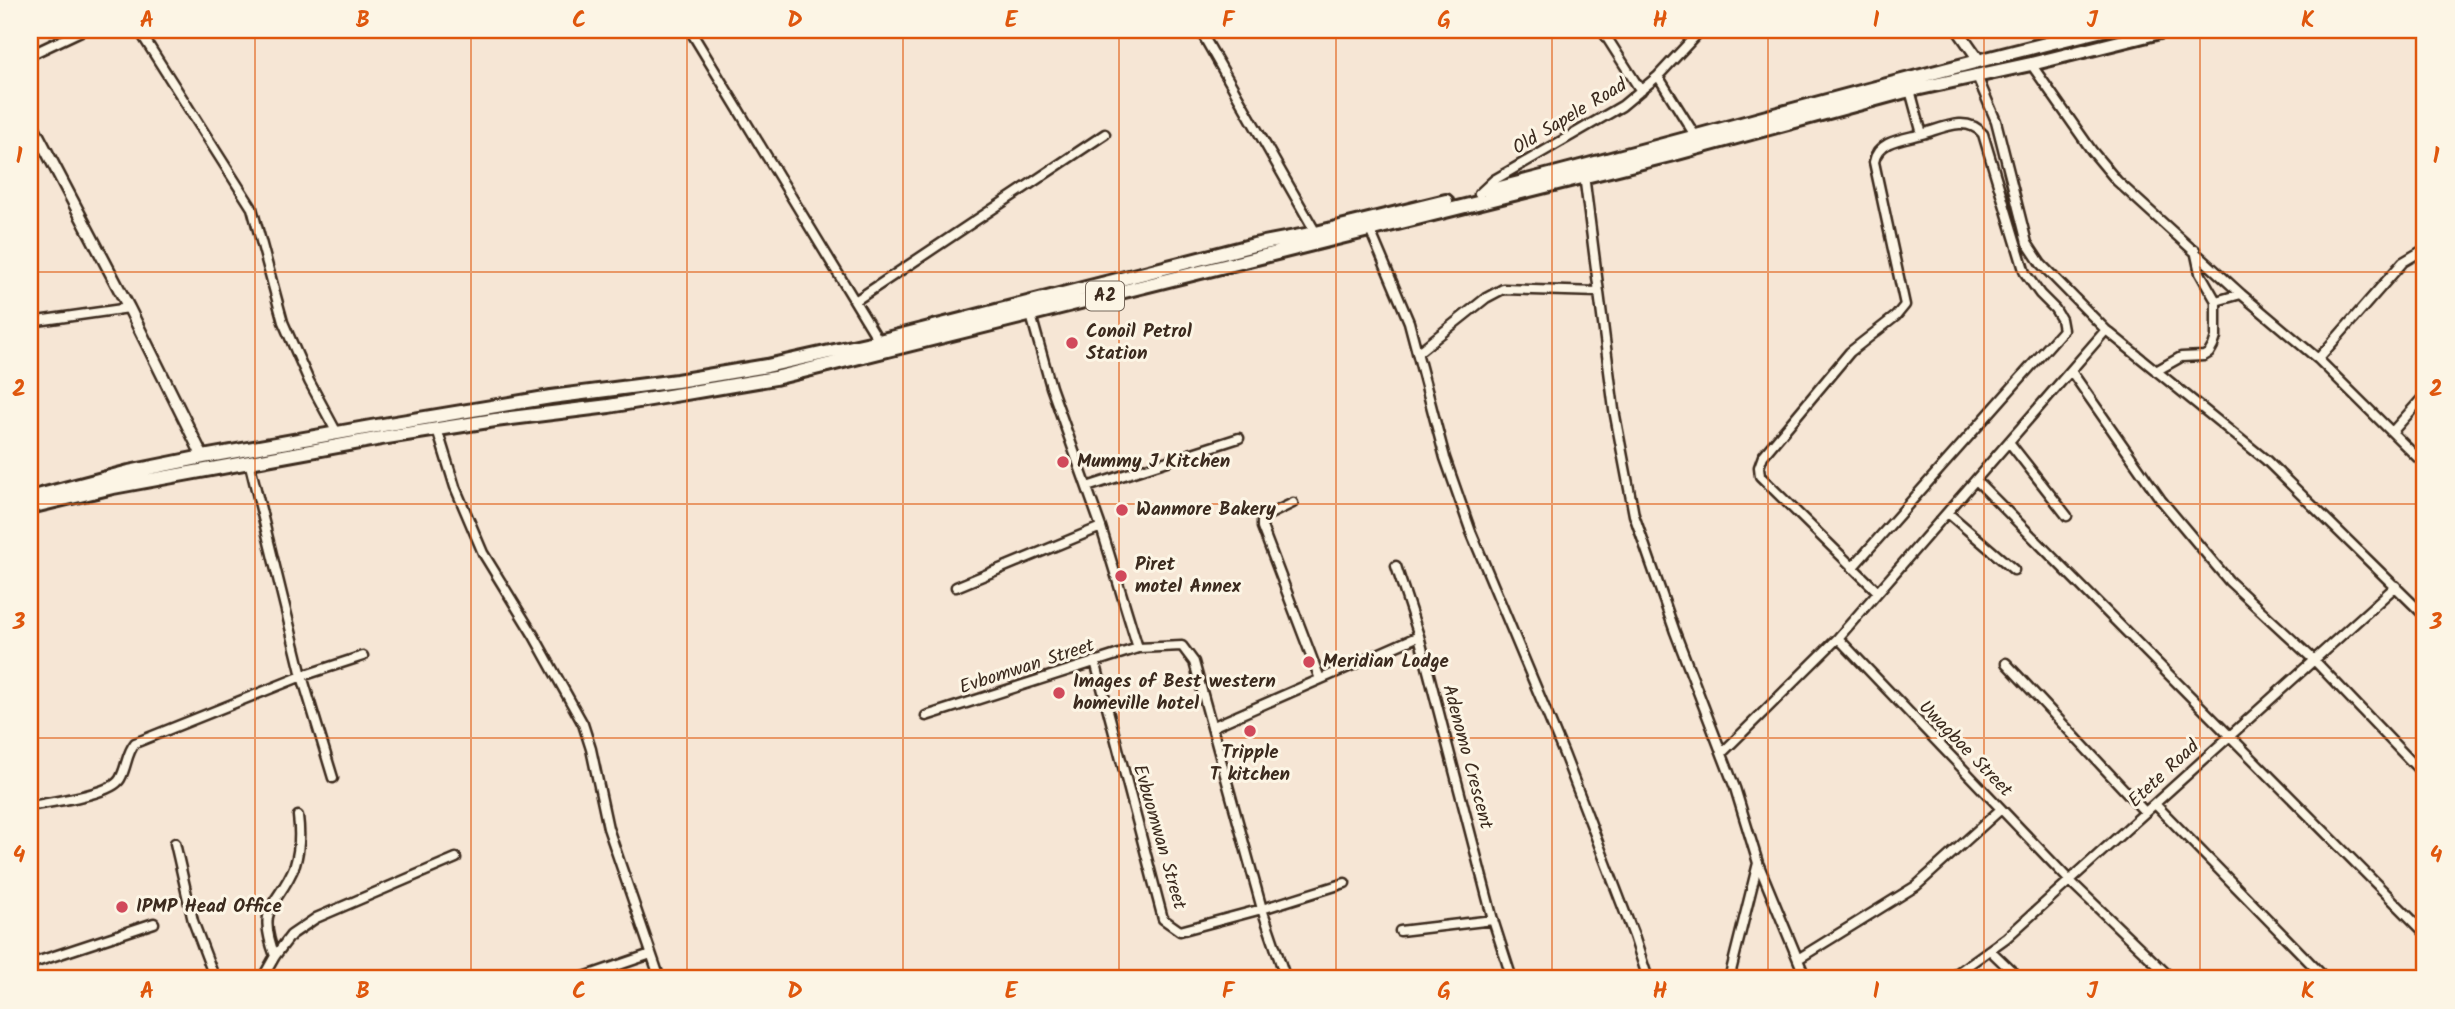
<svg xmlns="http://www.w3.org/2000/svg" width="2455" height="1009" font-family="Kalam,sans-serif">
	<rect width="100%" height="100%" fill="#f6e6d5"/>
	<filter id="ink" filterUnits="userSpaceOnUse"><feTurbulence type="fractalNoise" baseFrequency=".0143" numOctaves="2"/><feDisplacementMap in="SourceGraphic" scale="14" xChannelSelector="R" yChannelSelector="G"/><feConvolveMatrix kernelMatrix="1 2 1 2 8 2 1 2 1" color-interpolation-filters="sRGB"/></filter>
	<g filter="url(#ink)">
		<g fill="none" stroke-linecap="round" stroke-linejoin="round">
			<defs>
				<path id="minor" d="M 139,30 L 252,208 L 283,322 L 309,381 L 337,433
					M 690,30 L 879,341
					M 1200,30 L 1316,233
					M 1602,30 L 1641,91
					M 30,55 L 83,30
					M 2031,64 L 2092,151 L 2117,181 L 2241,294 L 2318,359 L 2425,465
					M 1976,74 L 1996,121 L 2027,243 L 2041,264 L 2106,330 L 2266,460 L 2425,616
					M 1658,76 L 1696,137
					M 1584,175 L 1614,410 L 1634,515 L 1675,632 L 1735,788 L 1758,863 L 1806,979
					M 1479,194 L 1494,180 L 1622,106 L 1658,76 L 1701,30
					M 1370,230 L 1409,322 L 1445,458 L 1471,532 L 1564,754 L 1634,936 L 1648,979
					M 855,301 L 1105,134
					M 2216,301 L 2241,294
					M 1031,315 L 1051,387 L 1101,527 L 1138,648
					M 30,322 L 129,308
					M 1417,353 L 1486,298 L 1503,289 L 1599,292
					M 2318,359 L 2403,262 L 2425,249
					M 2071,371 L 2161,500 L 2229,581 L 2314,660 L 2425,776
					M 2156,371 L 2181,357 L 2204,356 L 2209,353 L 2213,346 L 2216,337 L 2216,301 L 2200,273 L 2195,250
					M 437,429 L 455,487 L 483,553 L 534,636 L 583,724 L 591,749 L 608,828 L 660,979
					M 2393,431 L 2425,395
					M 2009,442 L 2067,516
					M 249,461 L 302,676 L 333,778
					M 1976,480 L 2425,933
					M 1087,487 L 1239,438
					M 1293,503 L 1266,516 L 1262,521 L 1262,527 L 1320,679
					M 1948,513 L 2014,570
					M 1396,566 L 1419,636
					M 1852,568 L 2063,330 L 2061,319 L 2055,309 L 2040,294 L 2025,273 L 1983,134 C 1967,115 1943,128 1922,134
					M 956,587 L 1101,527
					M 1878,592 L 1760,476 L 1759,467 L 1763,456 L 1850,352 L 1896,316 L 1905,305 L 1874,162 C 1878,140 1904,139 1922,134 L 1910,90
					M 1838,638 L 2070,881 L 2172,979
					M 1095,661 L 1163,919 L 1180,931 L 1262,909 L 1345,883
					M 2006,663 L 2145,812
					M 926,716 L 1138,648 L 1182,646 L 1194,662 L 1262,909 L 1286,979
					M 1214,726 L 1419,636 L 1493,920 L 1512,979
					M 1722,753 L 1838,638 L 2106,330
					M 2155,804 L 2326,979
					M 30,806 C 49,802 111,795 120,779 C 127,767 126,754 135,743 L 302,676 L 363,656
					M 175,843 L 193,921 L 215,979
					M 1400,931 L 1493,920
					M 1991,951 L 2020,979
					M 275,956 C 255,904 279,906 295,865 C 300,849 300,832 298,816
					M 1798,959 L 1916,886 L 2001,809
					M 30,964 L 154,923
					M 262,979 L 275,956 L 291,935 L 316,918 L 456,858
					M 464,979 L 506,976 L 538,979
					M 578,979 L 651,954
					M 1729,979 L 1758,863
					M 1949,979 L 2006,938 L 2396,586"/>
				<path id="tertiary" d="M 1958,30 L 1979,60
					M 30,120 L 129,308 L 203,457
					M 30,975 L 31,979"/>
				<path id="trunk" d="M 1488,191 C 1693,139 1897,79 2103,30
					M 30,498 L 129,472 L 203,457 L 371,427 L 551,397 L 677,381 L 767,366 L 879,341 L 1254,245 L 1316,233 L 1446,201
					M 30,507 L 113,487 L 387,437 L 495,420 L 609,406 L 775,378 L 1674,154 L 1902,92 L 2031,64 L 2168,30"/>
			</defs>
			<!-- minor casing -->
			<use href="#minor" stroke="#3b2a1e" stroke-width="13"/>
			<!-- tertiary casing -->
			<use href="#tertiary" stroke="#3b2a1e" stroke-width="15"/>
			<!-- trunk casing -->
			<use href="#trunk" stroke="#3b2a1e" stroke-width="18"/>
			<!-- minor -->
			<use href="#minor" stroke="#fcf5e5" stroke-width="8"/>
			<!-- tertiary -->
			<use href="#tertiary" stroke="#fcf5e5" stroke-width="10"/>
			<!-- trunk -->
			<use href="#trunk" stroke="#fcf5e5" stroke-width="12"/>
		</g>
	</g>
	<!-- grid -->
	<path fill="none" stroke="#df570d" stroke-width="2" stroke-opacity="0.55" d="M 255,30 L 255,979M 471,30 L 471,979M 687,30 L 687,979M 903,30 L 903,979M 1119,30 L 1119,979M 1336,30 L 1336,979M 1552,30 L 1552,979M 1768,30 L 1768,979M 1984,30 L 1984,979M 2200,30 L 2200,979M 30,272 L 2425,272M 30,504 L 2425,504M 30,738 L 2425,738"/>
	<!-- markers -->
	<g fill="#d1495b" stroke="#fcf5e5" stroke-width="2.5">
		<circle cx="1072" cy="343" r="7"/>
		<circle cx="1063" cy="462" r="7"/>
		<circle cx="1122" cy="510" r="7"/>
		<circle cx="1121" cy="576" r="7"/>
		<circle cx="1309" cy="662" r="7"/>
		<circle cx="1059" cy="693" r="7"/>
		<circle cx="1250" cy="731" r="7"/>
		<circle cx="122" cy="907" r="7"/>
	</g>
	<g text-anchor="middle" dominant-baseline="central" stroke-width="6" stroke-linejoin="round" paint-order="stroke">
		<!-- shield labels -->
		<rect fill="#fcf5e5" stroke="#75675a" stroke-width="2" x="1086" y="281.5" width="38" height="29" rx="5"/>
		<g font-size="18" font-weight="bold" fill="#3b2a1e">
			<text x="1105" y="296">A2</text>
		</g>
		<!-- street labels -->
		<g font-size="19" fill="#3b2a1e" stroke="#fcf5e5">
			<text transform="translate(1570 117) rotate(-31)">Old Sapele Road</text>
			<text transform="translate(1027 667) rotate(-18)">Evbomwan Street</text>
			<text transform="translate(1965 749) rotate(46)">Uwagboe Street</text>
			<text transform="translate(1467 757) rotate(75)">Adenomo Crescent</text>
			<text transform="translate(2164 774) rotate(-43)">Etete Road</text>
			<text transform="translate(1159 837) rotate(74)">Evbuomwan Street</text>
		</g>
		<!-- poi labels -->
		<g font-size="19" font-weight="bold" fill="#3b2a1e" stroke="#fcf5e5" text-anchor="start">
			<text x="1086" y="332">Conoil Petrol<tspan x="1086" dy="22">Station</tspan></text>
			<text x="1077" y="462">Mummy J Kitchen</text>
			<text x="1136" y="510">Wanmore Bakery</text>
			<text x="1135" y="565">Piret<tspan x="1135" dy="22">motel Annex</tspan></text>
			<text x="1323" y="662">Meridian Lodge</text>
			<text x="1073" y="682">Images of Best western<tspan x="1073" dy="22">homeville hotel</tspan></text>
			<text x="1250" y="753" text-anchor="middle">Tripple<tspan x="1250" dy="22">T kitchen</tspan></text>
			<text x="136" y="907">IPMP Head Office</text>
		</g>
	</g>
	<!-- margin -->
	<rect width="2455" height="1009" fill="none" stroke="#fcf5e5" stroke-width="77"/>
	<rect x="38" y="38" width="2378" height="932" fill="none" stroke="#df570d" stroke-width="2.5"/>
	<g font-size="23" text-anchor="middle" font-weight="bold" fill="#df570d">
		<text x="147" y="27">A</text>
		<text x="363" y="27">B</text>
		<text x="579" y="27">C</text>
		<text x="795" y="27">D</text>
		<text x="1011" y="27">E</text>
		<text x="1228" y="27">F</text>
		<text x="1444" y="27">G</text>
		<text x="1660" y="27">H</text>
		<text x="1876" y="27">I</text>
		<text x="2092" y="27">J</text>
		<text x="2308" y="27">K</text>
		<text x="19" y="163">1</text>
		<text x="2436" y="163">1</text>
		<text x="19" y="396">2</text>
		<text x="2436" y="396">2</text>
		<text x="19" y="629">3</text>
		<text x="2436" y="629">3</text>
		<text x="19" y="862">4</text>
		<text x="2436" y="862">4</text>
		<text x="147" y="998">A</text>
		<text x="363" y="998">B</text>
		<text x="579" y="998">C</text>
		<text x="795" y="998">D</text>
		<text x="1011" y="998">E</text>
		<text x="1228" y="998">F</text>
		<text x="1444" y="998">G</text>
		<text x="1660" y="998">H</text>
		<text x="1876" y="998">I</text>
		<text x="2092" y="998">J</text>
		<text x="2308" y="998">K</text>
	</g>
</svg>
